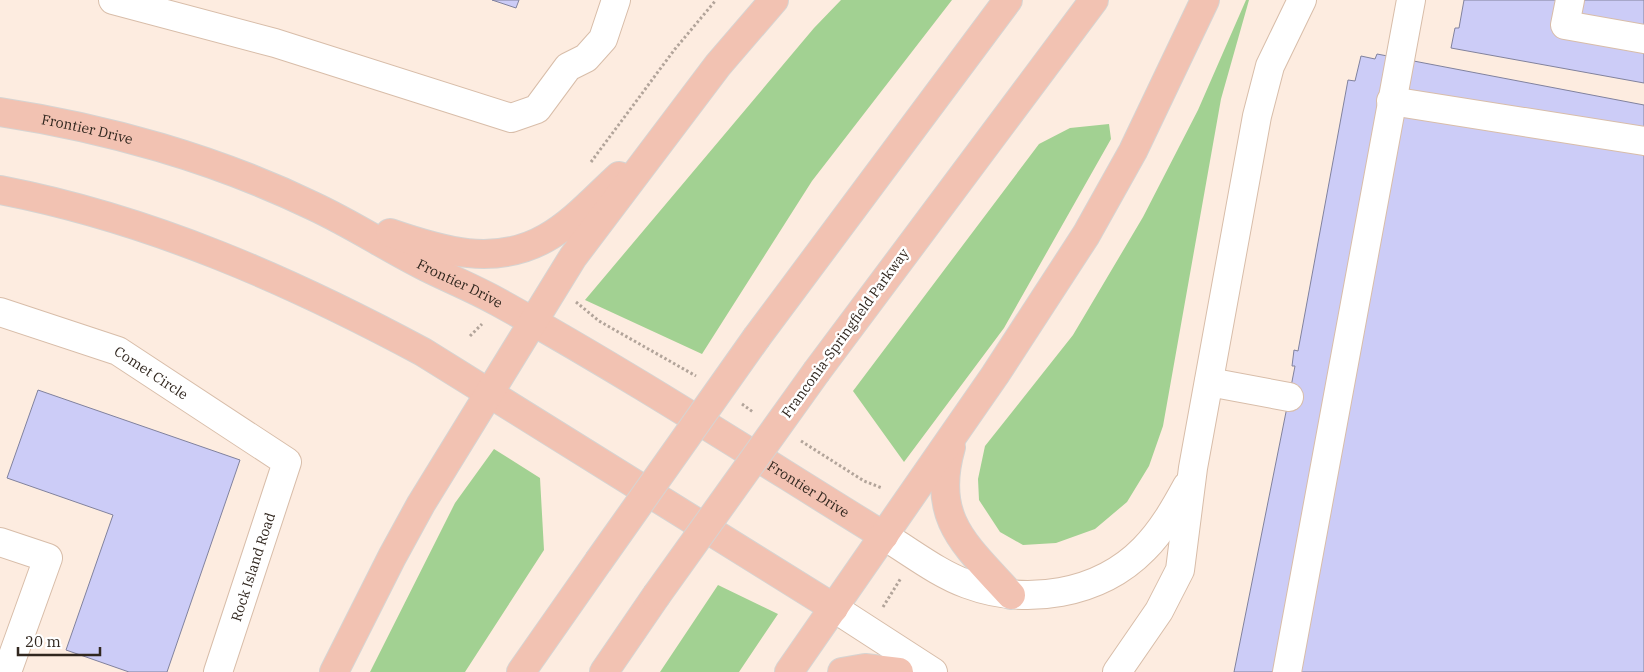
<svg xmlns="http://www.w3.org/2000/svg" width="1644" height="672" font-family="'IBM Plex Serif',serif">
	<rect width="100%" height="100%" fill="#fdece0"/>
	<!-- forest -->
	<path fill="#a2d192" d="M 841,0 L 952,0 L 812,181 L 702,354 L 585,300 L 814,28 Z
		M 1246,0 L 1249,0 L 1221,99 L 1163,426 L 1149,466 L 1127,502 L 1095,529 L 1056,543 L 1023,545 L 1000,532 L 979,500 L 978,479 L 985,446 L 1073,335 L 1143,217 L 1198,110 Z
		M 1109,124 L 1111,139 L 1004,328 L 904,462 L 853,391 L 1039,144 L 1070,128 Z
		M 494,449 L 540,478 L 544,550 L 465,672 L 370,672 L 455,503 Z
		M 718,585 L 778,614 L 739,672 L 660,672 Z"/>
	<!-- building -->
	<path fill="#ccccf7" stroke="#81829d" d="M 492,0 L 519,0 L 516,8 Z
		M 1464,0 L 1644,0 L 1644,83 L 1451,48 L 1455,28 L 1459,28 Z
		M 1377,54 L 1644,105 L 1644,672 L 1234,672 L 1289,397 L 1295,366 L 1292,366 L 1294,350 L 1298,351 L 1348,80 L 1355,81 L 1361,56 L 1375,59 Z
		M 38,390 L 240,460 L 167,672 L 129,672 L 66,650 L 113,515 L 7,478 Z"/>
	<g fill="none" stroke-linecap="round" stroke-linejoin="round">
		<defs>
			<g id="minor">
				<path d="M 113,0 L 275,43 L 511,118 L 537,109 L 568,67 L 586,58 L 603,39 L 616,0"/>
				<path d="M 1570,0 L 1565,25 L 1644,39"/>
				<path d="M 1391,101 L 1644,141"/>
				<path id="s1" d="M 0,312 L 118,351 L 287,462 L 218,672"/>
				<path d="M 1209,382 L 1289,397"/>
				<path d="M 884,536 C 911,552 937,573 967,584 C 1026,606 1099,595 1144,549 C 1162,531 1175,508 1187,486"/>
				<path d="M 0,542 L 48,558 L 7,672"/>
				<path d="M 834,608 L 933,672"/>
				<path d="M 1117,672 L 1159,611 L 1180,570 L 1193,468 L 1257,116 L 1270,66 L 1302,0"/>
				<path d="M 1287,672 L 1411,0"/>
			</g>
			<g id="major">
				<path id="s2" d="M 0,112 C 106,128 216,159 313,206 C 352,224 388,248 426,267 C 450,279 475,289 498,302 C 630,375 756,457 884,536"/>
				<path d="M 0,190 C 150,219 289,280 423,352 L 834,608"/>
				<path d="M 390,233 C 442,251 495,267 546,238 C 573,223 596,197 619,176"/>
				<path d="M 757,337 L 1008,0"/>
				<path d="M 817,371 L 1094,0"/>
				<path d="M 951,447 C 930,520 967,546 1011,595"/>
				<path d="M 334,672 L 392,557 L 421,504 L 573,257 L 718,65 L 774,0"/>
				<path d="M 521,672 L 598,562"/>
				<path d="M 604,672 L 656,596"/>
				<path d="M 789,672 L 995,375 L 1086,235 L 1133,151 L 1205,0"/>
				<path d="M 842,672 L 865,668 L 899,672"/>
			</g>
		</defs>
		<!-- minor casing -->
		<use href="#minor" stroke="#d8bda9" stroke-width="30"/>
		<!-- major casing -->
		<use href="#major" stroke="#d6d4d2" stroke-width="30"/>
		<!-- path -->
		<path stroke="#b2a49a" stroke-width="3" stroke-dasharray="2.5 2.5" stroke-linecap="butt" d="M 591,162 L 675,49 L 716,0
			M 576,302 L 599,321 L 696,376
			M 470,336 L 482,324
			M 742,404 L 753,412
			M 801,441 L 864,481 L 882,488
			M 883,607 L 901,578"/>
		<!-- minor -->
		<use href="#minor" stroke="#fff" stroke-width="28"/>
		<!-- major -->
		<use href="#major" stroke="#f2c2b2" stroke-width="28"/>
		<defs>
			<path id="major-bridge" d="M 598,562 L 757,337
				M 656,596 L 817,371"/>
		</defs>
		<!-- major-bridge casing -->
		<use href="#major-bridge" stroke="#d6d4d2" stroke-width="30" stroke-linecap="butt"/>
		<!-- major-bridge -->
		<use href="#major-bridge" stroke="#f2c2b2" stroke-width="28"/>
	</g>
	<g text-anchor="middle" dominant-baseline="central" stroke-width="5" stroke-linejoin="round" paint-order="stroke">
		<!-- street labels -->
		<g font-size="14" fill="#31271f" stroke="#fff">
			<text stroke="none"><textPath href="#s2" startOffset="89">Frontier Drive</textPath></text>
			<text stroke="none"><textPath href="#s2" startOffset="494">Frontier Drive</textPath></text>
			<text transform="translate(845 333) rotate(-54)">Franconia-Springfield Parkway</text>
			<text stroke="none"><textPath href="#s1" startOffset="164">Comet Circle</textPath></text>
			<text stroke="none"><textPath href="#s2" startOffset="899">Frontier Drive</textPath></text>
			<text transform="translate(253 567) rotate(-72)">Rock Island Road</text>
		</g>
	</g>
	<!-- scale -->
	<path d="M18 647v8h82v-8" fill="none" stroke="#31271f" stroke-width="2.5"/>
	<text x="25" y="647" font-size="15" fill="#31271f" stroke="#ffffff" stroke-width="4" paint-order="stroke">20 m</text>
</svg>
